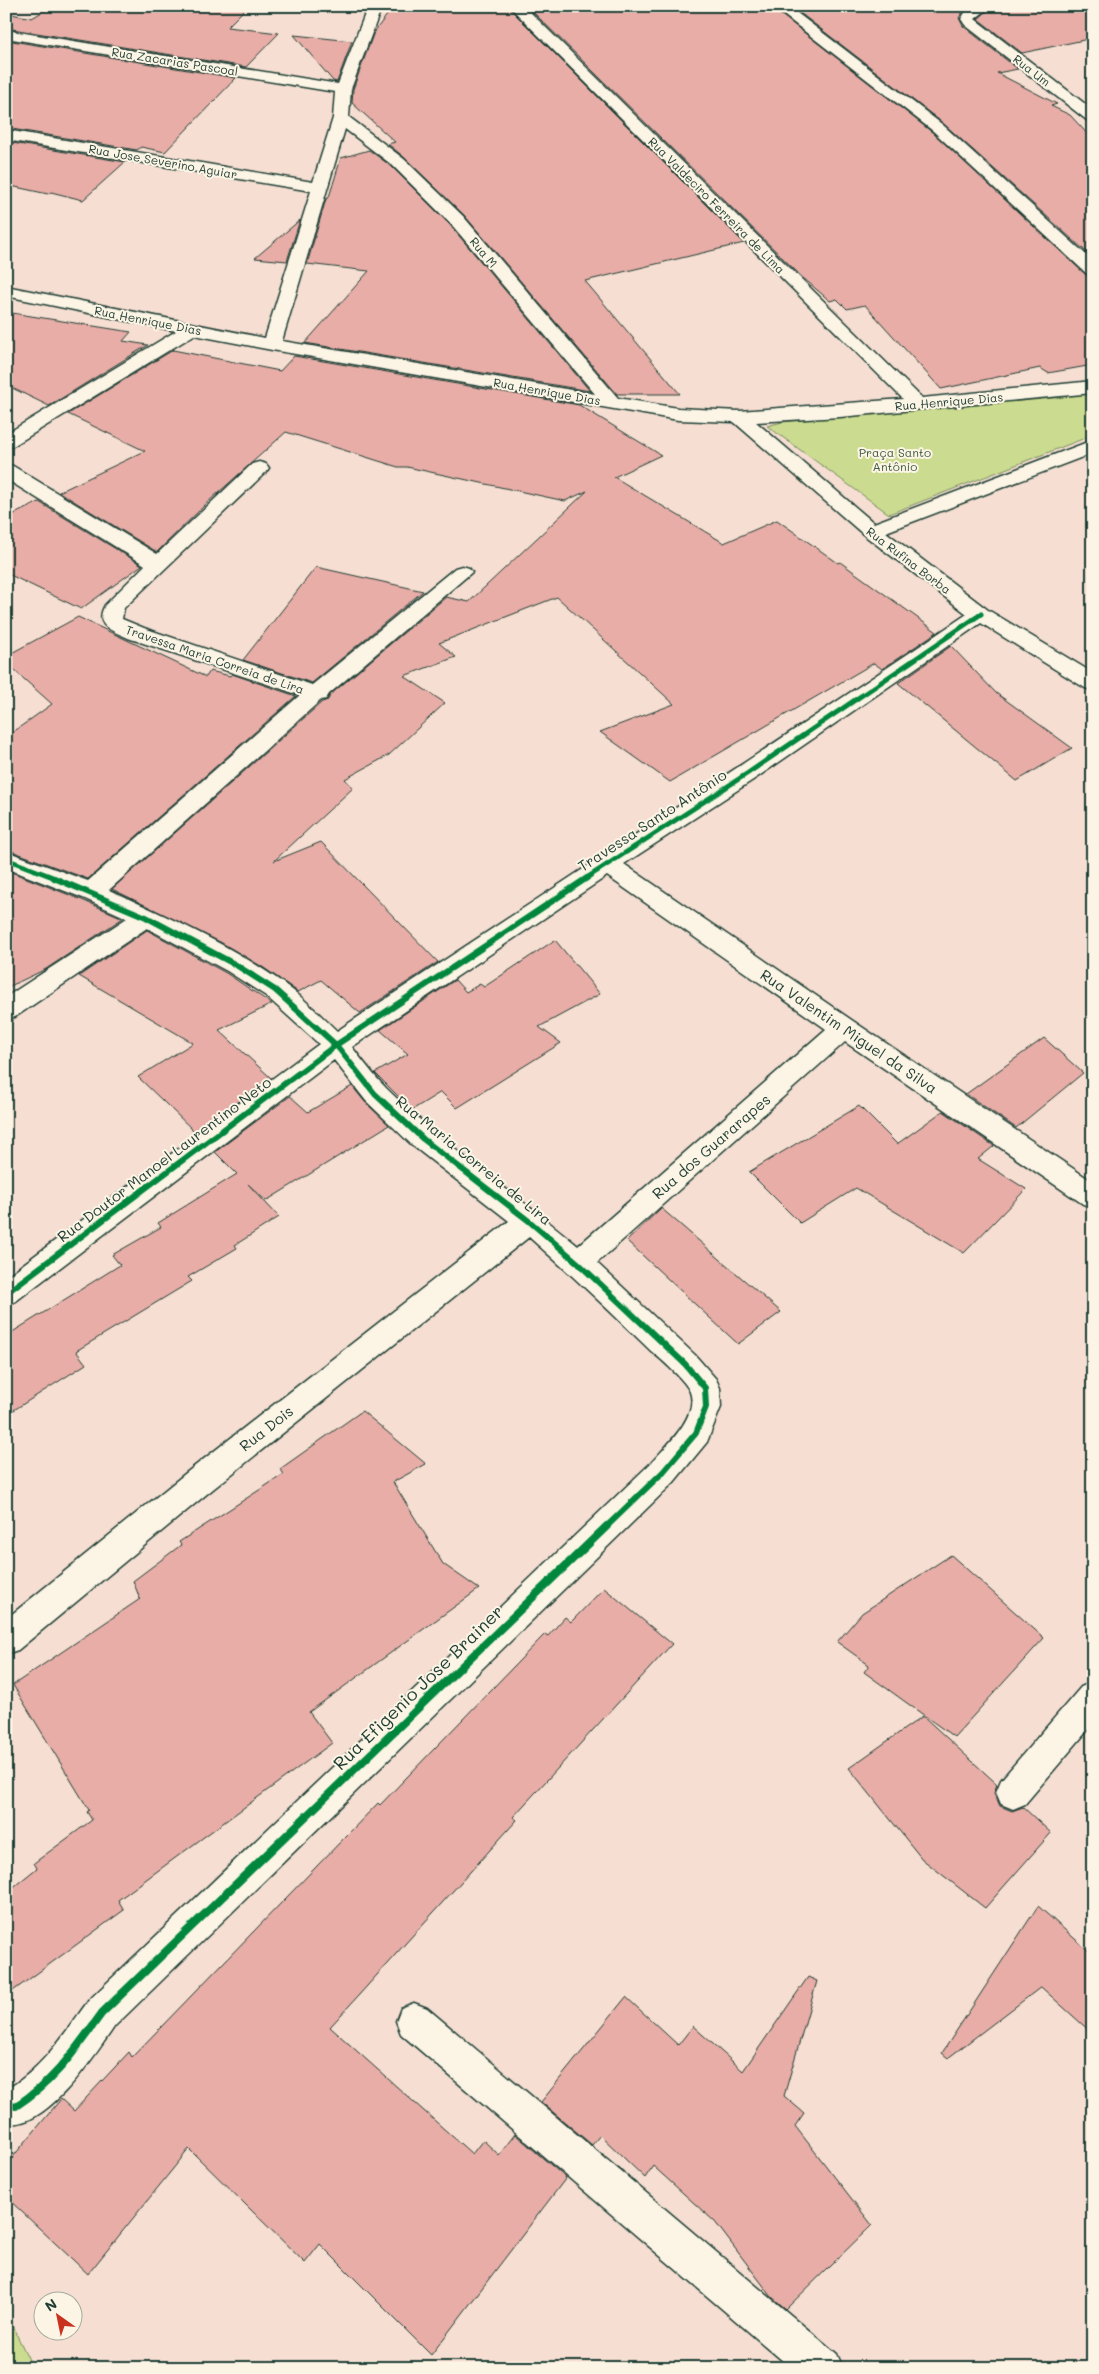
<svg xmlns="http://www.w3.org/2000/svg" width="1099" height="2374" font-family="Mali,sans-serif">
	<rect width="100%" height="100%" fill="#f6dfd2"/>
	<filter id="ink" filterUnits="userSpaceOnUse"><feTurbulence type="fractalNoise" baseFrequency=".02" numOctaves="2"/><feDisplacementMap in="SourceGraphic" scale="10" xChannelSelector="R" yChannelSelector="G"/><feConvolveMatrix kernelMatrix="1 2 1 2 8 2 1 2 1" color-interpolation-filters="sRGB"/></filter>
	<g filter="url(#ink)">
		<!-- green -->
		<path fill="#cbdb8f" stroke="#758c62" d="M 1093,392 L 1093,435 L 889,514 L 767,426 L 782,422 Z
			M 6,2313 L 33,2368 L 6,2368 Z"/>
		<!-- building -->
		<path fill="#e8ada7" stroke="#1f3d34" d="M 52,6 L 248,6 L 227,27 L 279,33 L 246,67 L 6,28 L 6,13 L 32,18 Z
			M 394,6 L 507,6 L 744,243 L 585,281 L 680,394 L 617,394 L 464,215 L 405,158 L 388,144 L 395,142 L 352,103 L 353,89 L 374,32 Z
			M 527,6 L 770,6 L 932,132 L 1086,275 L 1093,277 L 1093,365 L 1048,373 L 1040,368 L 941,389 L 865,305 L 847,309 L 837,299 L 830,301 L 802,277 Z
			M 791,6 L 970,6 L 964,10 L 959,18 L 963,26 L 1018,69 L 997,73 L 1057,104 L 1051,106 L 1070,115 L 1093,140 L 1093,258 L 944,124 Z
			M 993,6 L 1093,6 L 1093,38 L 1022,53 L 978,19 Z
			M 294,35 L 352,41 L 337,82 L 333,81 Z
			M 6,40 L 236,78 L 165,152 L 141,147 L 137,150 L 6,128 Z
			M 6,142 L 125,162 L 83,200 L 51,192 L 48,194 L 6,185 Z
			M 369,150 L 391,166 L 450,225 L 590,391 L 305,343 L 369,271 L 307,264 L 326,199 L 329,197 L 341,158 Z
			M 300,220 L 287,261 L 255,258 Z
			M 6,312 L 131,332 L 123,341 L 148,345 L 49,406 L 6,385 Z
			M 173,350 L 280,371 L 294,356 L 579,405 L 661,455 L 614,477 L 724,543 L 777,520 L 838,563 L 840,562 L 937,632 L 882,669 L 874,663 L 670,782 L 600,732 L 674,704 L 557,597 L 439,643 L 456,657 L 404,676 L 445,703 L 389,755 L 345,779 L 353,788 L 274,861 L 321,842 L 438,962 L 360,1013 L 321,980 L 298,992 L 264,968 L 222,943 L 112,889 L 322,702 L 328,700 L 330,695 L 446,597 L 469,602 L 587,491 L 565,501 L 407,467 L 398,467 L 286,432 L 208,502 L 157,552 L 59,492 L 145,451 L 68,414 Z
			M 39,502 L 142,565 L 81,609 L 6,573 L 6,518 Z
			M 316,567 L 423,591 L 312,683 L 243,660 Z
			M 78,617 L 206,677 L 210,671 L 230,676 L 232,674 L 296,696 L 88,879 L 6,849 L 6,737 L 52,704 L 6,663 L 6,656 Z
			M 951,646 L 996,693 L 1072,748 L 1017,781 L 898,683 Z
			M 6,870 L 82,900 L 123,918 L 46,969 L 6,988 Z
			M 147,930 L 226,973 L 272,1004 L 219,1030 L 271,1078 L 196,1133 L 138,1077 L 193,1043 L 79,976 Z
			M 555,940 L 600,994 L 539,1027 L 561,1043 L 457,1108 L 441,1092 L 412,1110 L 375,1073 L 408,1054 L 380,1030 L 455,980 L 466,992 L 480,984 L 484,987 Z
			M 1044,1038 L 1083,1073 L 1016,1128 L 966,1094 Z
			M 352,1086 L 365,1102 L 389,1125 L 266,1201 L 248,1184 L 279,1217 L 235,1245 L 237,1248 L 188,1277 L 192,1281 L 76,1351 L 86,1364 L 6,1415 L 6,1336 L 120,1265 L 112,1255 L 161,1227 L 158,1223 L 237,1174 L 215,1152 L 290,1096 L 308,1112 Z
			M 859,1106 L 897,1144 L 943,1111 L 994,1146 L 978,1159 L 1026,1189 L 964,1253 L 856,1188 L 800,1223 L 749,1172 Z
			M 661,1208 L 781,1312 L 738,1344 L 627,1241 Z
			M 362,1411 L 426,1464 L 393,1482 L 443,1564 L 479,1589 L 309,1712 L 332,1743 L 118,1900 L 124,1910 L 6,1996 L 6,1893 L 37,1868 L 34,1863 L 92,1820 L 87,1812 L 89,1810 L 13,1685 L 140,1599 L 133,1581 L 181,1545 L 179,1542 L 284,1474 L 280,1469 Z
			M 951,1555 L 1044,1638 L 954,1737 L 864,1672 L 869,1665 L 837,1642 L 862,1613 Z
			M 604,1588 L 672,1644 L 513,1817 L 517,1820 L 330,2027 L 472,2154 L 483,2140 L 499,2155 L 515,2134 L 566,2178 L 431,2355 L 320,2244 L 305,2263 L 189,2149 L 88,2274 L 6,2197 L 6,2165 L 61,2099 L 74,2111 L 129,2052 L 132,2057 L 378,1803 L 380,1805 L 545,1634 L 548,1636 L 565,1617 L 571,1622 Z
			M 923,1716 L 997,1784 L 994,1793 L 1000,1806 L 1012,1811 L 1023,1807 L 1051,1833 L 985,1908 L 922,1859 L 849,1768 Z
			M 1038,1906 L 1093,1955 L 1093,2034 L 1041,1987 L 948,2058 L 942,2053 Z
			M 808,1977 L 817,1981 L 784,2096 L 804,2113 L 795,2126 L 872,2225 L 786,2309 L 772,2297 L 715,2222 L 653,2166 L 645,2178 L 600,2135 L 592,2145 L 541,2102 L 626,1997 L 678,2045 L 693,2026 L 743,2071 Z"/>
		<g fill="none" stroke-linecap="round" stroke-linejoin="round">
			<defs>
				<path id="street" d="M 368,6 L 382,6 L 351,89 L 349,117 L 404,159 L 463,216 L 618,398 L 678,408 L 739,411 L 903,399 L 509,6 L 524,6 L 922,398 L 1093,381 L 1093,393 L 840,417 L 756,422 L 874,523 L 1093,440 L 1093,453 L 886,532 L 988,610 L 1093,673 L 1093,690 L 1085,688 L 981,623 L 756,778 L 624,864 L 853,1021 L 1093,1182 L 1093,1207 L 1083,1204 L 845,1042 L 597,1263 L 695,1355 L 716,1379 L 720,1388 L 721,1407 L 707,1442 L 674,1482 L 115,2026 C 95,2055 46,2131 6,2123 L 6,2085 L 12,2086 C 45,2065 66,2031 89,2000 L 652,1462 C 666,1446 699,1416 690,1392 C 686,1381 661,1359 651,1351 C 611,1312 571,1274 529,1237 L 208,1493 L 18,1650 L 6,1654 L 6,1619 L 186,1473 L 509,1221 L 413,1146 L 366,1101 L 334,1060 L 16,1301 L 6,1305 L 6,1277 L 319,1044 L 266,996 L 227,971 L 147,928 L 15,1017 L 6,1019 L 6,997 L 127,918 L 83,898 L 6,868 L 6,851 L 88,881 L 300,695 L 128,638 C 112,630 93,627 105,605 L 145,565 L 6,479 L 6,464 L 13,466 L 157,554 L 252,464 L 259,462 L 266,464 L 269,468 L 266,472 L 124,608 L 122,619 L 144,628 L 312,685 L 455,568 L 462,566 L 469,568 L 472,572 L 329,694 L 326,699 L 321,700 L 109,890 C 166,916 233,946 283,983 C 303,997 320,1015 337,1031 C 547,892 759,755 967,614 L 864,535 L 734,422 L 678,420 L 272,350 L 194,335 L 13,446 L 6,448 L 6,434 L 176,331 L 6,296 L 6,286 L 265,338 L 311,191 L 6,140 L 6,130 L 313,182 L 333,118 L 335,92 L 6,38 L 6,30 L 338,84 ZM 345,129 L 392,165 L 451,224 L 595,394 L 282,341 ZM 607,876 L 826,1029 L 578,1246 C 515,1193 445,1147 386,1088 C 374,1076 363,1061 352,1047 Z
					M 772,6 L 788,6 L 943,125 L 1093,261 L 1093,275 L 1087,274 L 933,131 Z
					M 974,6 L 991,6 L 975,19 L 1093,110 L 1093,123 L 1088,121 L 965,25 L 961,19 L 966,11 Z
					M 1093,1682 L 1093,1724 L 1025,1804 L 1013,1809 L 1001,1804 L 996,1792 L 1001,1780 L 1081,1687 Z
					M 414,2003 L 427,2008 L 837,2354 L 843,2368 L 791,2368 L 401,2034 L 396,2021 L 401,2008 Z"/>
			</defs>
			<!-- street casing -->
			<use href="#street" stroke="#1f3d34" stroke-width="3"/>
			<!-- street -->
			<use href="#street" fill="#fcf5e5" fill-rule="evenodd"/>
			<defs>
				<path id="cycleway-far2" d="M 6,859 L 58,879
					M 585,879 L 748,773 L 981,614"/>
				<path id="cycleway-far1" d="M 54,878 L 146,917 L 236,965 L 275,990 L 336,1045 L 375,1094 L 423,1139 L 529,1221 L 578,1263 L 685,1364 L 705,1388 L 706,1407 L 696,1433 L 663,1472 L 605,1528
					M 6,1293 L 336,1045 L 587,878"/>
				<path id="cycleway" d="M 6,2104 L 16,2106 C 56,2080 74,2051 102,2013 L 607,1526"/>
			</defs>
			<!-- cycleway-far2 casing -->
			<use href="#cycleway-far2" stroke="#fcf5e5" stroke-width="8"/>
			<!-- cycleway-far1 casing -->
			<use href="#cycleway-far1" stroke="#fcf5e5" stroke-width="9"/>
			<!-- cycleway casing -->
			<use href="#cycleway" stroke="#fcf5e5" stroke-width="11"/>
			<!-- cycleway-far2 -->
			<use href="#cycleway-far2" stroke="#00873e" stroke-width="5"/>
			<!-- cycleway-far1 -->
			<use href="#cycleway-far1" stroke="#00873e" stroke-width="6"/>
			<!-- cycleway -->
			<use href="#cycleway" stroke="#00873e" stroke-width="8"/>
		</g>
	</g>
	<g text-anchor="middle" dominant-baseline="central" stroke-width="4" stroke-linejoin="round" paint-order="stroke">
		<!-- far-street labels -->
		<g font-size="12" fill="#1f3d34" stroke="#fcf5e5">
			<text transform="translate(175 61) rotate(9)">Rua Zacarias Pascoal</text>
			<text transform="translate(1032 70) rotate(38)">Rua Um</text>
			<text transform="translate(163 161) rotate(10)">Rua Jose Severino Aguiar</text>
			<text transform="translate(717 205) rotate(45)">Rua Valdeciro Ferreira de Lima</text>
			<text transform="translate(484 252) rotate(50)">Rua M</text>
			<text transform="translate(148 320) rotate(11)">Rua Henrique Dias</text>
			<text transform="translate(547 391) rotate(10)">Rua Henrique Dias</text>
			<text transform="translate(949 401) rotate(-5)">Rua Henrique Dias</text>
			<text transform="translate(909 560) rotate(37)">Rua Rufina Borba</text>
			<text transform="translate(215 659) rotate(19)">Travessa Maria Correia de Lira</text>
		</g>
		<!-- far-park labels -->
		<g font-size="12" fill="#415d46" stroke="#fcf5e5">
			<text x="895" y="452">Praça Santo<tspan x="895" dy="14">Antônio</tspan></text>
		</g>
		<!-- street labels -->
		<g font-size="15" fill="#1f3d34" stroke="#fcf5e5">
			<text transform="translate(652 820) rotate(-33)">Travessa Santo Antônio</text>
			<text transform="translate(849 1031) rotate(34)">Rua Valentim Miguel da Silva</text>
			<text transform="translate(711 1146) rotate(-41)">Rua dos Guararapes</text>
			<text transform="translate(164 1159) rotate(-37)">Rua Doutor Manoel Laurentino Neto</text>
			<text transform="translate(474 1160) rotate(39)">Rua Maria Correia de Lira</text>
			<text transform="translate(266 1428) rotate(-38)">Rua Dois</text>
		</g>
		<!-- near-street labels -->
		<g font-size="18" fill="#1f3d34" stroke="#fcf5e5">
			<text transform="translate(418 1687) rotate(-44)">Rua Efigenio Jose Brainer</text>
		</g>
	</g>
	<!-- margin -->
	<rect width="1099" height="2374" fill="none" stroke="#fcf5e5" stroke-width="25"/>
	<rect x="12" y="12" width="1074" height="2349" fill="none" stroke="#1f3d34" stroke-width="2" filter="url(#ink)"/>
	<!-- north arrow -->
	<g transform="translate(58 2316) rotate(327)"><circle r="24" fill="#fcf5e5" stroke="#a4ab9e"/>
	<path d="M0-4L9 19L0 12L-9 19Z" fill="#c8321e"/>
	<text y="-8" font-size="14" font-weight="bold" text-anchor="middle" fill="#1f3d34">N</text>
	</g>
</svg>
